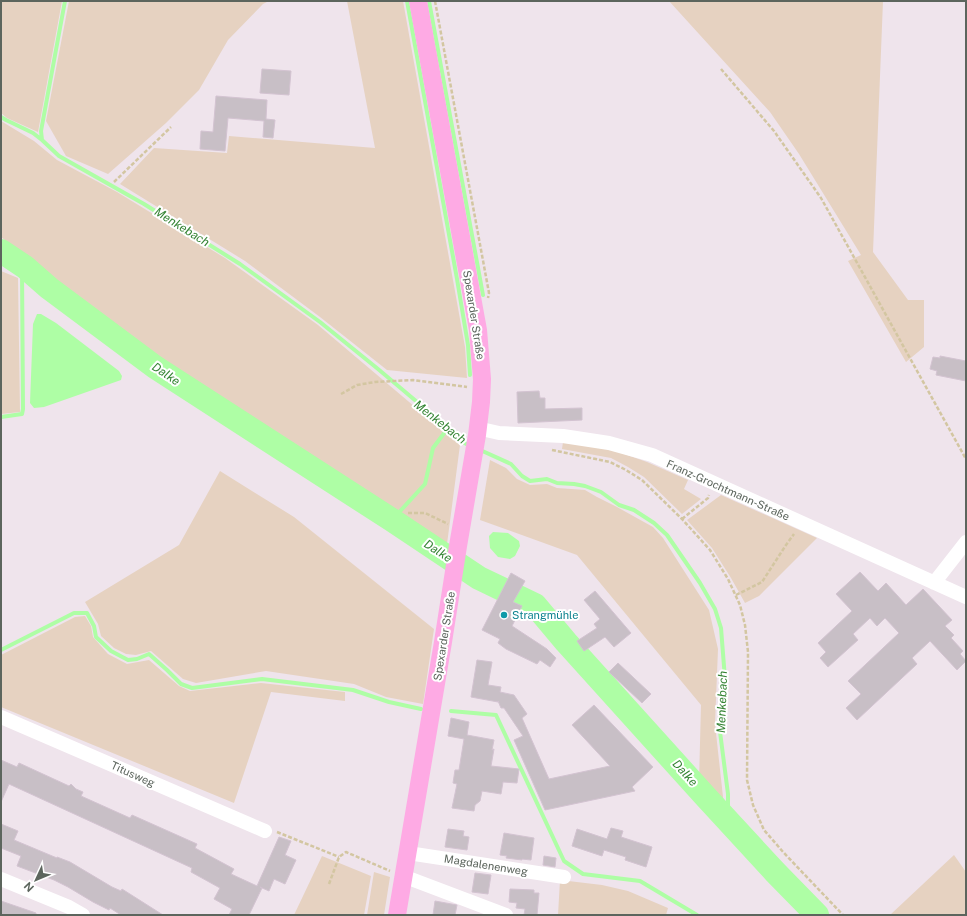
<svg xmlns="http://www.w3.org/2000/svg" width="967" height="916" font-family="'Public Sans',sans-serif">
	<rect width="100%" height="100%" fill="#efe4ec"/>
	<!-- green -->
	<path fill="#e6d2c1" d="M 1,1 L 62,1 L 38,132 L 7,118 L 1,113 Z
		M 69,1 L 269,1 L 263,4 L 228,40 L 199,90 L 166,123 L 108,174 L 66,156 L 46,121 Z
		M 347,1 L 403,1 L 465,347 L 467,378 L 387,370 L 320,317 L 245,261 L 120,184 L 154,148 L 227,153 L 229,136 L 375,148 Z
		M 669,1 L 883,1 L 873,252 L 908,300 L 924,300 L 924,347 L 906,362 L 848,261 L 861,255 L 799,154 L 770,112 Z
		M 1,121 L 34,141 L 57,160 L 117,192 L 225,258 L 318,325 L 460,445 L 447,544 L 156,359 L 44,278 L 32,261 L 1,237 Z
		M 1,271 L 18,278 L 20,412 L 1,414 Z
		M 563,442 L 610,449 L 647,462 L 688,480 L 684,489 L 701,499 L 682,514 L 644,477 L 628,467 L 611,458 L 562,449 Z
		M 490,460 L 506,468 L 517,479 L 530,485 L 547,484 L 557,488 L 585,490 L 597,497 L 617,507 L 653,527 L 663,538 L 709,610 L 718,649 L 715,724 L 724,806 L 699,782 L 701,705 L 577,555 L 480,520 Z
		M 220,471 L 294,517 L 434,629 L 423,704 L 386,697 L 354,684 L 266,671 L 196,683 L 183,679 L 151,651 L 136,655 L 126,654 L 114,648 L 101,636 L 98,624 L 85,602 L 179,545 Z
		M 721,495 L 817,538 L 759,596 L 745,603 L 731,578 L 712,548 L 687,520 Z
		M 85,616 L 91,626 L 93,637 L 108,654 L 127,664 L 149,660 L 179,686 L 190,691 L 261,683 L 345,692 L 345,701 L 271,692 L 234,803 L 1,707 L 1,655 L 75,617 Z
		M 954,855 L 966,872 L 966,915 L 890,915 Z
		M 322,856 L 371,876 L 364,915 L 294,915 Z
		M 374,872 L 390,877 L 384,915 L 367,915 Z
		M 560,880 L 602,885 L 628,891 L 668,908 L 666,915 L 558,915 Z"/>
	<!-- water -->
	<path fill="#aefea5" d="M 37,314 L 41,314 L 56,323 L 119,371 L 122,376 L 121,380 L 44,407 L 34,408 L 30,403 L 33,324 Z
		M 493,532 L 508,533 L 519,541 L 520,546 L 515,556 L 510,559 L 498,557 L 490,548 L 489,536 Z"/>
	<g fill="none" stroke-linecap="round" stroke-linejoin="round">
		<!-- stream -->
		<path stroke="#aefea5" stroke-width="4" d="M 407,1 L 457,279 L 468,345 L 470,375
			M 429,1 L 483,295
			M 1,117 L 6,120 L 33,133 L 42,140 L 59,156 L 144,204 L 240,264 L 320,322 L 378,369 L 448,428 L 461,441 L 470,446
			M 42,140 L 41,131 L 65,1
			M 1,417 L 22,414 L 23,409 L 22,270 L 25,267
			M 478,449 L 511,464 L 522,476 L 530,481 L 547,479 L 557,483 L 574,484 L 585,486 L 601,492 L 619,505 L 634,510 L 654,523 L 667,535 L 700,583 L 715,609 L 721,628 L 725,679 L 719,724 L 728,794 L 728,809 L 727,818
			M 392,520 L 425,484 L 433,448 L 448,428
			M 1,650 L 74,613 L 87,613 L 94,626 L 96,637 L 111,651 L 128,660 L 137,659 L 149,654 L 167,670 L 181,684 L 192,688 L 262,679 L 353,690 L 389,702 L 421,709
			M 451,711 L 496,715 L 564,861 L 583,874 L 640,881 L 697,915"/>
		<!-- river -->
		<path stroke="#aefea5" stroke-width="24" d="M 1,251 L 25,267 L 49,288 L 155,367 L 392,520 L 479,578 L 535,605 L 566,642 L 705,796 L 775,872 L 817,915"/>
	</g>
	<!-- building -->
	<path fill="#c8bfc6" stroke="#d3c3d1" d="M 262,69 L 291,71 L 289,95 L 260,93 Z
		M 216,96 L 267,100 L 266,119 L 275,120 L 273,138 L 263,137 L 264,121 L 228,118 L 225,151 L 200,149 L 201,131 L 213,132 Z
		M 940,356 L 966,361 L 966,381 L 936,375 L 937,371 L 930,369 L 933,357 L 940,358 Z
		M 539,391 L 540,398 L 545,398 L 545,409 L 582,408 L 582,420 L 518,423 L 517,392 Z
		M 860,572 L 878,591 L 886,583 L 906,605 L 923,589 L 952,620 L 945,626 L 954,635 L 951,638 L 963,651 L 960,654 L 966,661 L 957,670 L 930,641 L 912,658 L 917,664 L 857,720 L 846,708 L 861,694 L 848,681 L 899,633 L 885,618 L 877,626 L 870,618 L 853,634 L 858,640 L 828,667 L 820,658 L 826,652 L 818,643 L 852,611 L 836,594 Z
		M 511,573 L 525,581 L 513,602 L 522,606 L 512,626 L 547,649 L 556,658 L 550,667 L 540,660 L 537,664 L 506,649 L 498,643 L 500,639 L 482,630 Z
		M 595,591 L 631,633 L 614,647 L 605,637 L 584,651 L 577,641 L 597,628 L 594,624 L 600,619 L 584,600 Z
		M 477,660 L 492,662 L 488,685 L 501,687 L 500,692 L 514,695 L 527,714 L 522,718 L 549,779 L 610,766 L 572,725 L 594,705 L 653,767 L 632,787 L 635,791 L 545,810 L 514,740 L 523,736 L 504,708 L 501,708 L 498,701 L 498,702 L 471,697 Z
		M 618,663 L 651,694 L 642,703 L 609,672 Z
		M 451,718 L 469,722 L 467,735 L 494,740 L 492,750 L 494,749 L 491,766 L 519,769 L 517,783 L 503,782 L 501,794 L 482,791 L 480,801 L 475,805 L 474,811 L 452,808 L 457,784 L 453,783 L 455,770 L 459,770 L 464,739 L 448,736 Z
		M 1,760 L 17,767 L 19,763 L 69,786 L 71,784 L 76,789 L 83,792 L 81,796 L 130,818 L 132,815 L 197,844 L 195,848 L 234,869 L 231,874 L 257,886 L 279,837 L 291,841 L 285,855 L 296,860 L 285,884 L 274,879 L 269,891 L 260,887 L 262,888 L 249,915 L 229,915 L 232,909 L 214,899 L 220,888 L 191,872 L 192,868 L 9,784 L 1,802 Z
		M 1,824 L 18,831 L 14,840 L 57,858 L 57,857 L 70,862 L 112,887 L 121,891 L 122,889 L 163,915 L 121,915 L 110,908 L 109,910 L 93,902 L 68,887 L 54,880 L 17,866 L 21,856 L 1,848 Z
		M 611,828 L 623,831 L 621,837 L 652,847 L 646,867 L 625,860 L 626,857 L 604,850 L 602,856 L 572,846 L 577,829 L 607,839 Z
		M 448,829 L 464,831 L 463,836 L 469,837 L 467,850 L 445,847 Z
		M 504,833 L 534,838 L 531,860 L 522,859 L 522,860 L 506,858 L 507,856 L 500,855 Z
		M 544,856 L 556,858 L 555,867 L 543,865 Z
		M 475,873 L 491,875 L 488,894 L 472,892 Z
		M 510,889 L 534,890 L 534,893 L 539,893 L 537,915 L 524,915 L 525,909 L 516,908 L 517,903 L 509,902 Z
		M 1,901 L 36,913 L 36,915 L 1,915 Z
		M 435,901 L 457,905 L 455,915 L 433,915 Z"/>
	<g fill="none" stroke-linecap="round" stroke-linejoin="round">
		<!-- path -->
		<path stroke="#d3c6a1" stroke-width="2.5" stroke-dasharray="4 2" stroke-linecap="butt" d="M 435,1 L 489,293 L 488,298
			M 721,69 L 774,131 L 821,198 L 966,459
			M 114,182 L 171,127
			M 341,394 L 357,385 L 375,382 L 413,380 L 467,387
			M 552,450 L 610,462 L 626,470 L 642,480 L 682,519 L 710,550 L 728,579 L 740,605 L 745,625 L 748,652 L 747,780 L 753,805 L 764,830 L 784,853 L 843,915
			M 408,513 L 425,513 L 448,524
			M 682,519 L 708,498 L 709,495
			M 736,595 L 762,582 L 786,545 L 794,534
			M 277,832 L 339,857
			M 329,884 L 339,857 L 346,852 L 390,871"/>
		<!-- minor -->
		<path stroke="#fff" stroke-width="14" d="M 477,428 L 499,433 L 563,436 L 609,443 L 652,455 L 966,597
			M 934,583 L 966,542
			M 1,717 L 265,831
			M 408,853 L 564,877
			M 403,876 L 506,915
			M 1,879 L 69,907 L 83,915"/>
		<!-- major -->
		<path stroke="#feaae4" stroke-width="18" d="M 397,915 L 443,642 L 458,546 L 477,435 L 481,402 L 482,379 L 478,330 L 418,1"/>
	</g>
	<!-- markers -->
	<circle fill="#0f9aa8" stroke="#fff" stroke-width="1.5" cx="504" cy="615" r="4"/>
	<g text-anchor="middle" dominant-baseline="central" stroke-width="4" stroke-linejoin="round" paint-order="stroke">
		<!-- street labels -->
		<g font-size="11" fill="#5c655d" stroke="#fff">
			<text transform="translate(474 315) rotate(81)">Spexarder Straße</text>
			<text transform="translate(728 490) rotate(24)">Franz-Grochtmann-Straße</text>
			<text transform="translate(444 636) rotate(-81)">Spexarder Straße</text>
			<text transform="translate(133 774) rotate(24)">Titusweg</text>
			<text transform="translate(486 865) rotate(9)">Magdalenenweg</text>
		</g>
		<!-- culture labels -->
		<g font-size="11" fill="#0d838f" stroke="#fff" text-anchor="start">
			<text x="512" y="615">Strangmühle</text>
		</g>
		<!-- water labels -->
		<g font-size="12" font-style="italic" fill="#358434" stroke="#fff">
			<text transform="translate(182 227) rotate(32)">Menkebach</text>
			<text transform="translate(166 374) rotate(34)">Dalke</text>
			<text transform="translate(440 422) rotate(38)">Menkebach</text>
			<text transform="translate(438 551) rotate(33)">Dalke</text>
			<text transform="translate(722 702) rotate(-88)">Menkebach</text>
			<text transform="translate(685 773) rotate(48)">Dalke</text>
		</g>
	</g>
	<!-- border -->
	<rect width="967" height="916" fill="none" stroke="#5c655d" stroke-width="4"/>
	<!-- north arrow -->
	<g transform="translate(36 880) rotate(226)" stroke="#ffffff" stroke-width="3" paint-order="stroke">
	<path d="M0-3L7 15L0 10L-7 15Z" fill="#5c655d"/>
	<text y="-6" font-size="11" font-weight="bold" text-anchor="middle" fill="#5c655d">N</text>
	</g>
</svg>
